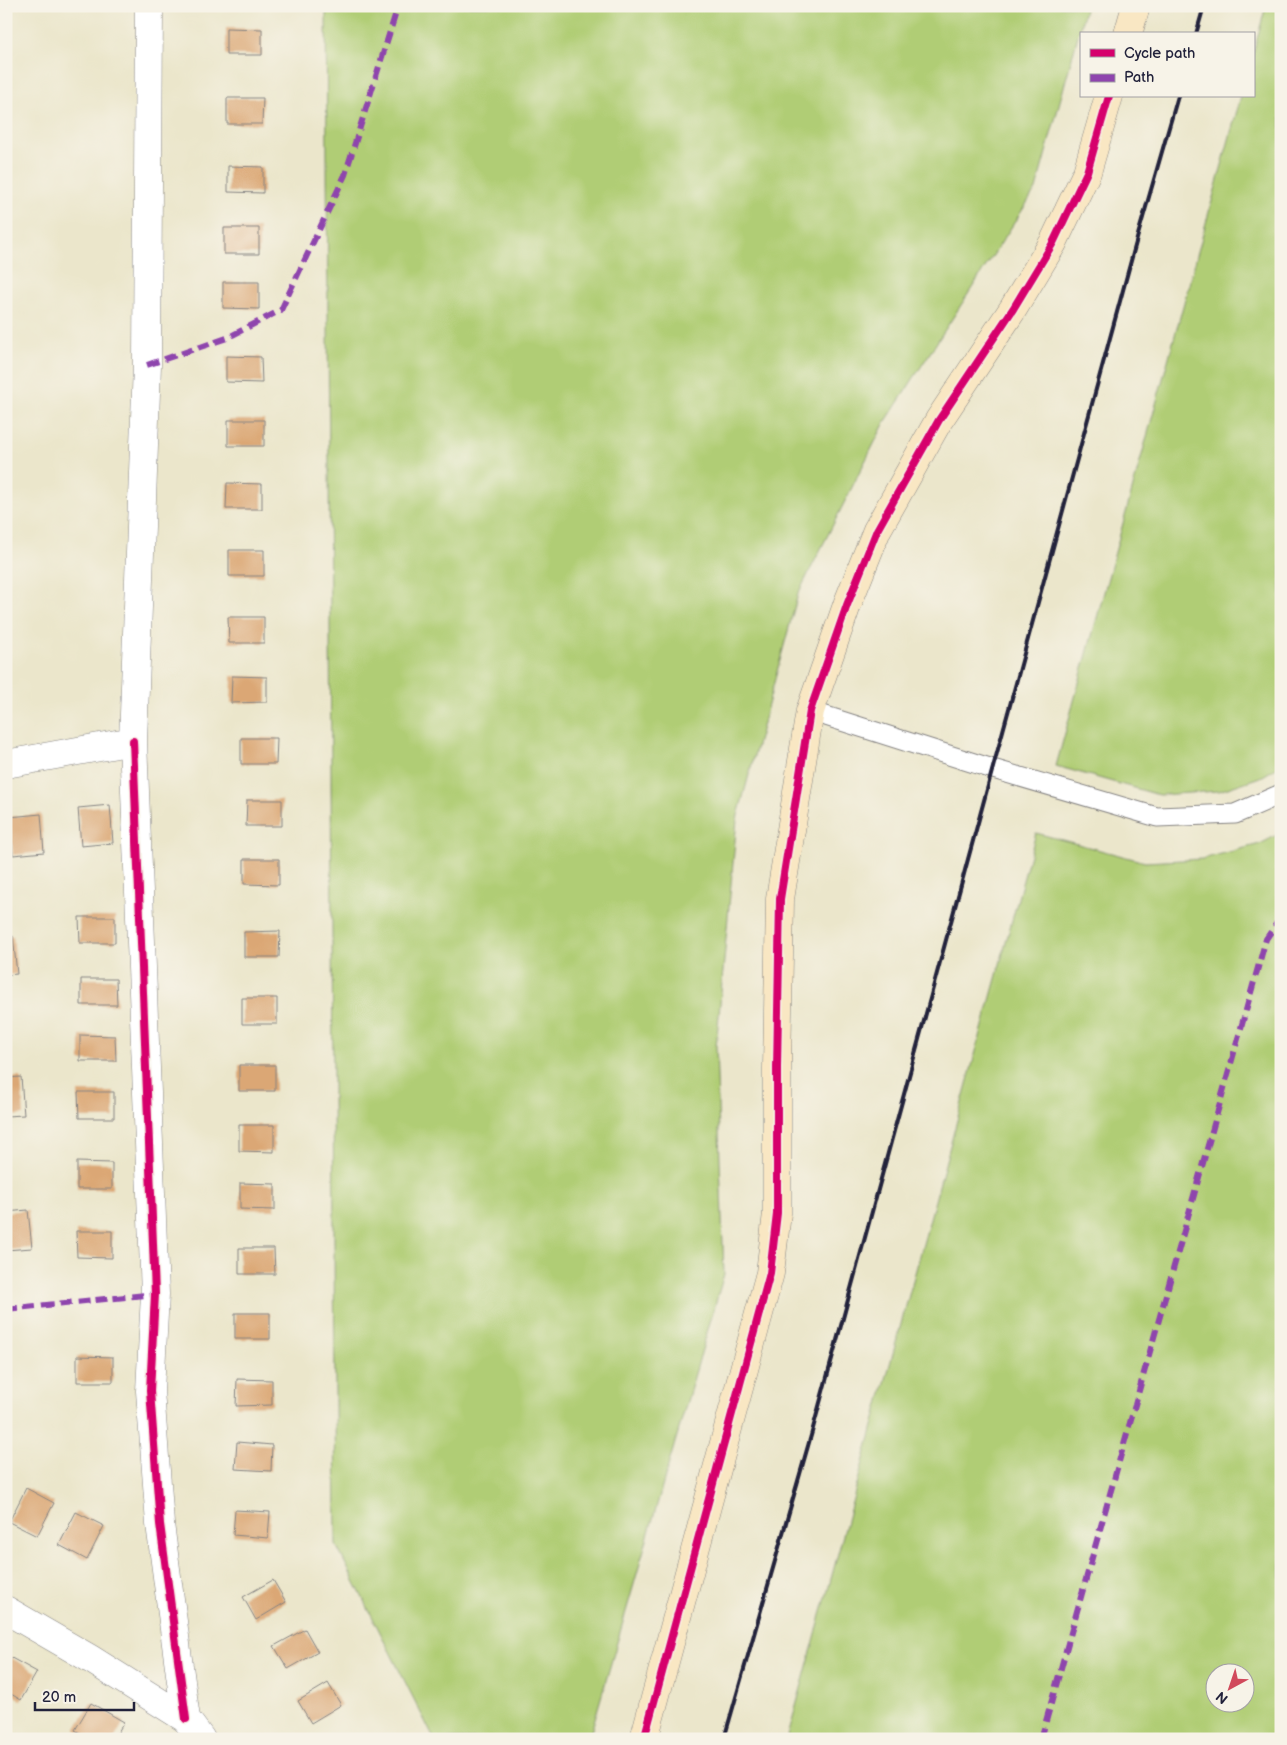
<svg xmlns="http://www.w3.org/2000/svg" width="1287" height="1745" font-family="'Balsamiq Sans',sans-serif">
	<rect width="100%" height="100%" fill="#f7f3e8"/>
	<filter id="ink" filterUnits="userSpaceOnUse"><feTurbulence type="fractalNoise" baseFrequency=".02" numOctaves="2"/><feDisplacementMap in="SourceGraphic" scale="10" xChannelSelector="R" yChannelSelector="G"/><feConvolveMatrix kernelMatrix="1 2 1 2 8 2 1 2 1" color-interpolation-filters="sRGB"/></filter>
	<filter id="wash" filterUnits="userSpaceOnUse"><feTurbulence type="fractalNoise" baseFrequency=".0096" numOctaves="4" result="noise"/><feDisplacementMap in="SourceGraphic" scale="20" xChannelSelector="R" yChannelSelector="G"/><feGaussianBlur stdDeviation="1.12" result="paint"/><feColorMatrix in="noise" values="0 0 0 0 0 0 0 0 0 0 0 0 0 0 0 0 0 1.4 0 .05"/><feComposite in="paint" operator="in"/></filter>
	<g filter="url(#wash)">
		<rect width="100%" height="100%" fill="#ebe6cb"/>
		<!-- green -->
		<path fill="#b0cd74" stroke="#697858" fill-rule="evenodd" d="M 326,6 L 1086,6 L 1036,189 L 884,424 L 798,594 L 737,819 L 716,1047 L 724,1274 L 589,1739 L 434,1739 L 336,1545 Z
			M 1266,6 L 1281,6 L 1281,765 L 1263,776 L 1219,791 L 1159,795 L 1056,766 L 1241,96 L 1253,96 L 1253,53 Z
			M 1036,833 L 1145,862 L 1202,859 L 1260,844 L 1281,833 L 1281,1739 L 787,1739 ZM 1214,1672 L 1244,1672 L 1244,1702 L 1214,1702 Z"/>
		<g id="blocks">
			<!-- building -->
			<path fill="#dba774" d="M 226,28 L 262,29 L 262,55 L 226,55 Z
				M 227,98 L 263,98 L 262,124 L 227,124 Z
				M 228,166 L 263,167 L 263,193 L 228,192 Z
				M 224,228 L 259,228 L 259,254 L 224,254 Z
				M 223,282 L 259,282 L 259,309 L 223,308 Z
				M 226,356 L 261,357 L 262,383 L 226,382 Z
				M 228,420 L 264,420 L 264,446 L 228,446 Z
				M 227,483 L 262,484 L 262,509 L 226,509 Z
				M 229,550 L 264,550 L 264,576 L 229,576 Z
				M 228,617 L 264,617 L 264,643 L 229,643 Z
				M 232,676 L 267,677 L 267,702 L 231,703 Z
				M 241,738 L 277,738 L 276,764 L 241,764 Z
				M 247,800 L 282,800 L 282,826 L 246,826 Z
				M 110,805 L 113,843 L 81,846 L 78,808 Z
				M 41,814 L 44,852 L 13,855 L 9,817 Z
				M 244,859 L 279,859 L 279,885 L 244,884 Z
				M 79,917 L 115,917 L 115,943 L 80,943 Z
				M 280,931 L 279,957 L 244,957 L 244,932 Z
				M 13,936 L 17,974 L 6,975 L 6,937 Z
				M 81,979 L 116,979 L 117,1005 L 81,1005 Z
				M 242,998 L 277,998 L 277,1024 L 242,1024 Z
				M 80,1035 L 115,1036 L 116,1061 L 80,1061 Z
				M 239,1065 L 275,1065 L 275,1091 L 239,1091 Z
				M 21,1077 L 24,1115 L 6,1116 L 6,1078 Z
				M 78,1092 L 114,1092 L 114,1118 L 79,1118 Z
				M 239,1125 L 274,1125 L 274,1152 L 239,1151 Z
				M 77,1162 L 112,1163 L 112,1189 L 77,1189 Z
				M 240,1183 L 275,1184 L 275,1210 L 240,1209 Z
				M 28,1210 L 32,1248 L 6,1250 L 6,1212 Z
				M 76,1231 L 112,1231 L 112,1258 L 77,1257 Z
				M 239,1248 L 274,1248 L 275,1274 L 239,1274 Z
				M 235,1313 L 270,1313 L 270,1339 L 235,1339 Z
				M 77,1356 L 113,1357 L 113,1382 L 77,1382 Z
				M 237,1379 L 272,1380 L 272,1405 L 236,1406 Z
				M 237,1442 L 272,1445 L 271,1471 L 235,1469 Z
				M 26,1488 L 54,1503 L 37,1536 L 9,1522 Z
				M 235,1510 L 270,1512 L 268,1538 L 233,1535 Z
				M 76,1512 L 104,1526 L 87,1560 L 59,1545 Z
				M 273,1580 L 286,1602 L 256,1620 L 243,1597 Z
				M 305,1629 L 318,1652 L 288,1669 L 274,1646 Z
				M 6,1655 L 37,1672 L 21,1700 L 6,1691 Z
				M 328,1683 L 341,1705 L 311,1723 L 298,1701 Z
				M 91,1703 L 124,1722 L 114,1739 L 90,1739 L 75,1730 Z"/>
		</g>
	</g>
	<g filter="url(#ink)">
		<use href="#blocks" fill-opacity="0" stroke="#868483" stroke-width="1"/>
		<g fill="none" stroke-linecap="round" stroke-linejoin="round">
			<defs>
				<path id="lane" d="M 810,711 L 993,769 L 1157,817 L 1235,814 L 1281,794"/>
				<path id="street" d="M 133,741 L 155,1294 L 150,1391 L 160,1524 L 186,1719
					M 6,764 L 133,741 L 147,365 L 149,6
					M 6,1610 L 89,1658 L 186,1719 L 201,1739"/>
				<path id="secondary" d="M 1128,34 L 1136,6
					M 644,1739 L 770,1273 L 777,1213 L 777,1068 L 780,899 L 810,711 L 847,605 L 877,530 L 939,420 L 1013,309 L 1053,243 L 1087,172 L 1109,96"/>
			</defs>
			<!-- lane casing -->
			<use href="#lane" stroke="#868483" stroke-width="21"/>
			<!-- street casing -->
			<use href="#street" stroke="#868483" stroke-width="29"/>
			<!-- secondary casing -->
			<use href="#secondary" stroke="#868483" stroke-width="29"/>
			<!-- lane -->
			<use href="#lane" stroke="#fff" stroke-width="19"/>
			<!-- street -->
			<use href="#street" stroke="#fff" stroke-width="28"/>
			<!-- secondary -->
			<use href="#secondary" stroke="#f9e7c3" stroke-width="28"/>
			<!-- rail -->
			<path stroke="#22223b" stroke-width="4" d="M 1196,34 L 1204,6
				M 724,1739 L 812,1432 L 1138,235 L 1178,96"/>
			<!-- quiet -->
			<path stroke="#8e44ad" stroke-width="6" stroke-dasharray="12 6" stroke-linecap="butt" d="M 147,365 L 227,338 L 281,310 L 345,175 L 398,6
				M 6,1309 L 155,1294
				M 1041,1739 L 1266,939 L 1281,917"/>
			<defs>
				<path id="cycleway" d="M 133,741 L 155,1294 L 150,1391 L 160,1524 L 186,1719
					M 644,1739 L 770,1273 L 777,1213 L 777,1068 L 780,899 L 810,711 L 847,605 L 877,530 L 939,420 L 1013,309 L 1053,243 L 1087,172 L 1109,96"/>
			</defs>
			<!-- cycleway casing -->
			<use href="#cycleway" stroke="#f7f3e8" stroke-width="11"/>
			<!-- cycleway -->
			<use href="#cycleway" stroke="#d6006c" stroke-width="8"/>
		</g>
	</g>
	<!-- margin -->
	<rect width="1287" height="1745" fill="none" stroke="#f7f3e8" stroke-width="25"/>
	<!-- legend -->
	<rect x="1080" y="32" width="175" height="65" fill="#f7f3e8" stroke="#a29fa3"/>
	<rect x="1090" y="49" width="25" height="8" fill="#d6006c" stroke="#a29fa3"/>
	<text x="1124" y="58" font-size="15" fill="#22223b">Cycle path</text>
	<rect x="1090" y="74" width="25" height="8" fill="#8e44ad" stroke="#a29fa3"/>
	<text x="1124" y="82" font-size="15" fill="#22223b">Path</text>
	<!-- north arrow -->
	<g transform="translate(1230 1688) rotate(220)"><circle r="24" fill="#f7f3e8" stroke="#a29fa3"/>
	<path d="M0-4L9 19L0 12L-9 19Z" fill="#d1495b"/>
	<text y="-8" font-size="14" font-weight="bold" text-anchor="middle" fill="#22223b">N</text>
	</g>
	<!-- scale -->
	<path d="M35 1702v8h99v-8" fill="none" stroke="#22223b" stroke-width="2.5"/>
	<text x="42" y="1702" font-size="15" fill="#22223b" stroke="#f7f3e8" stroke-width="4" paint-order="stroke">20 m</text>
</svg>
